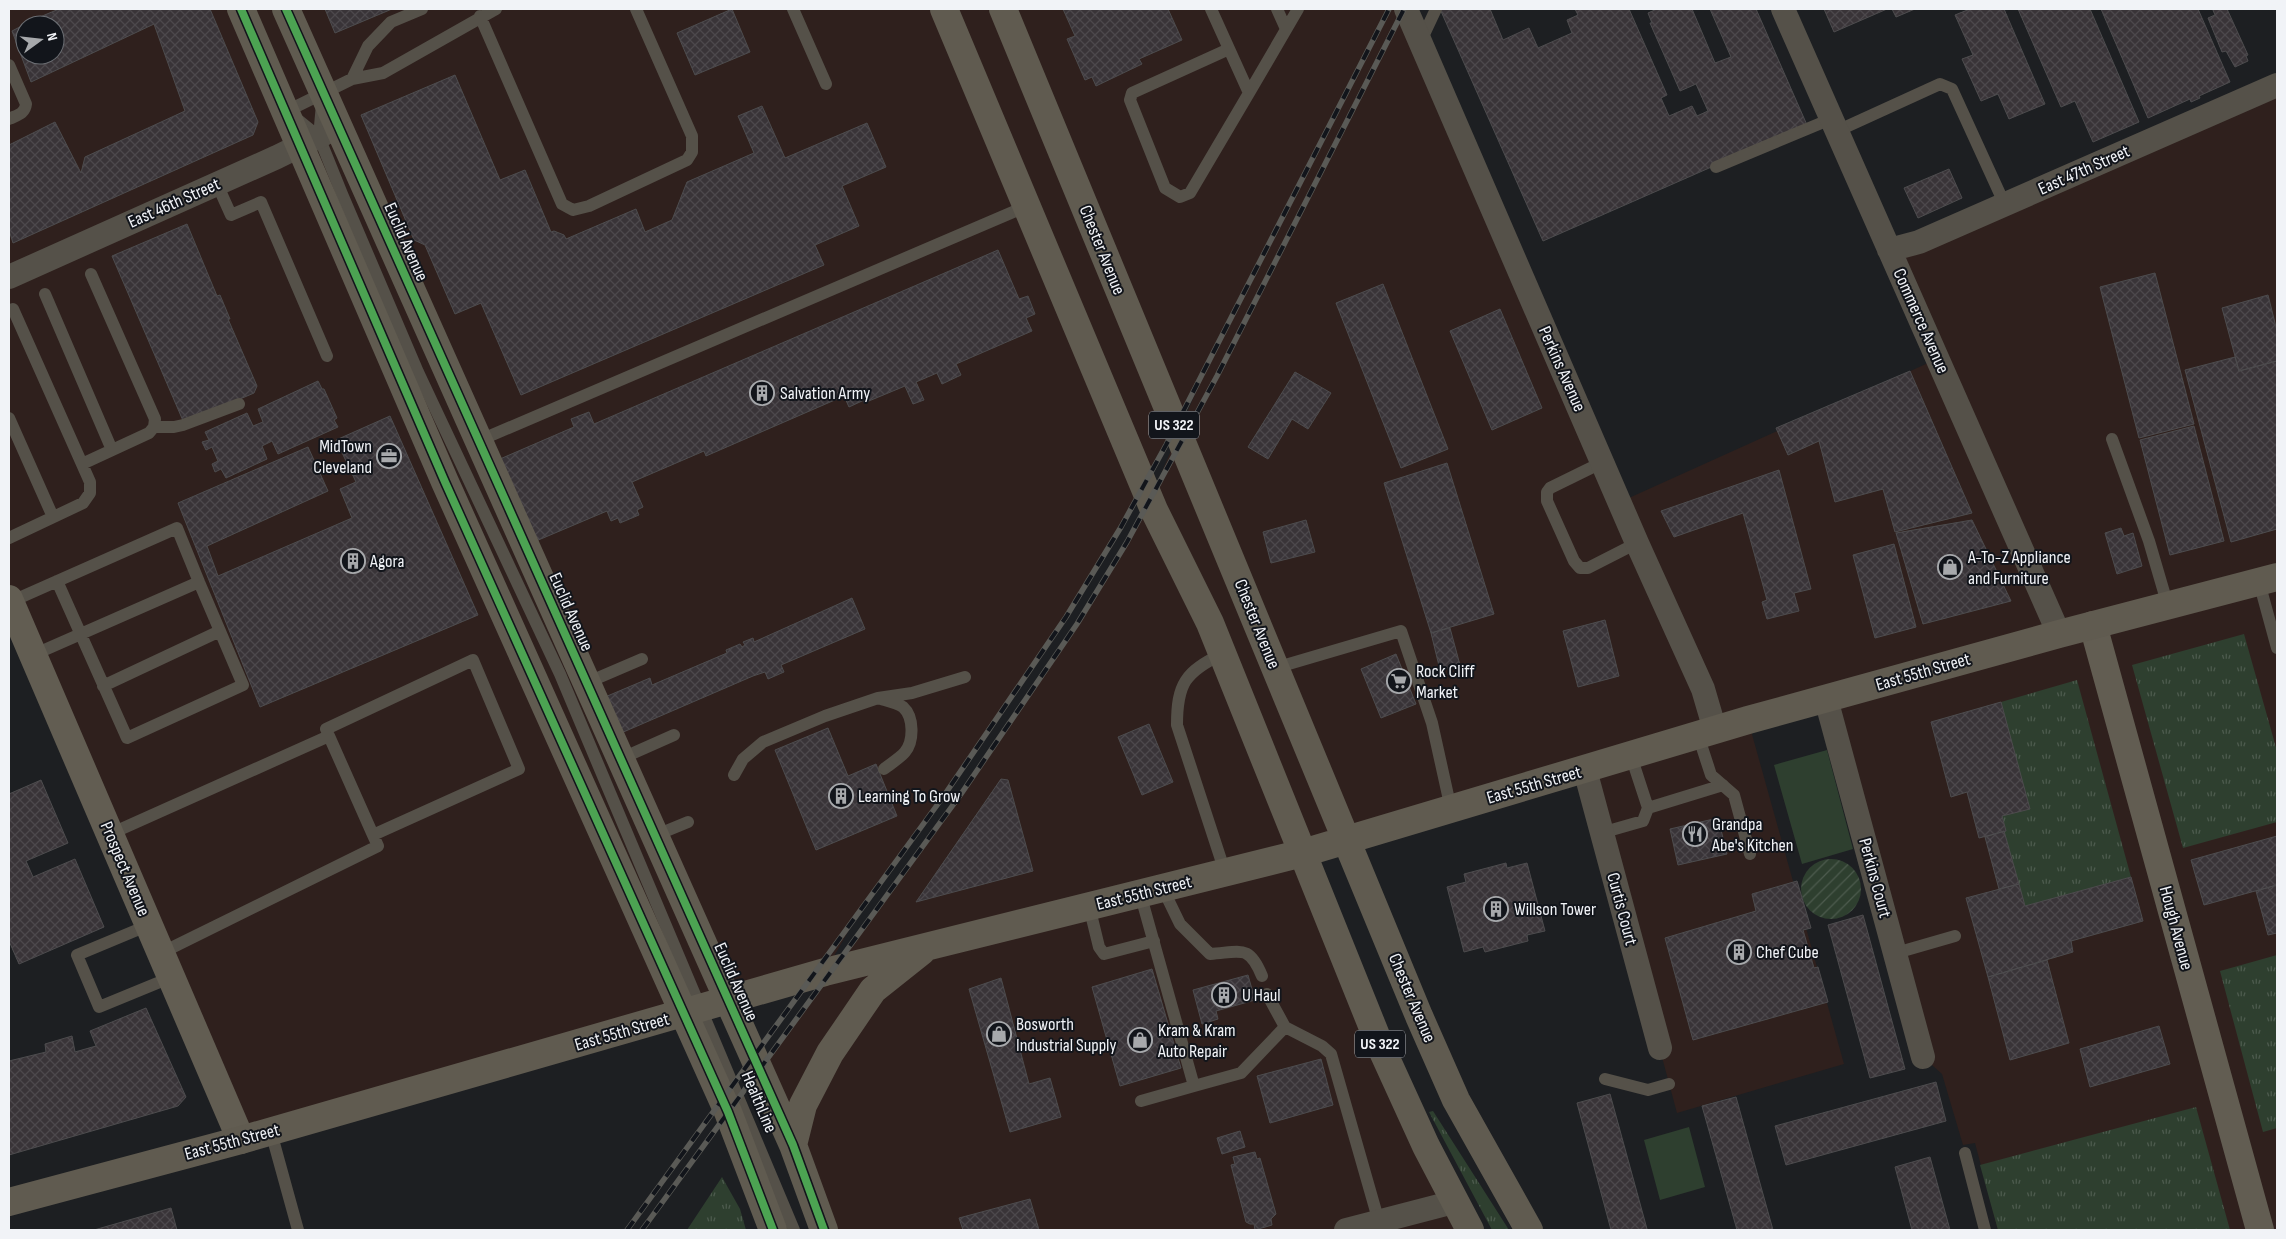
<svg xmlns="http://www.w3.org/2000/svg" width="2286" height="1239" font-family="'Sofia Sans Condensed',sans-serif">
	<defs>
		<pattern id="grass-tufts" width="24" height="20" patternUnits="userSpaceOnUse" patternTransform="scale(1.25)"><rect width="24" height="20" fill="#2e3f2f"/><path d="M3 7l-1-3M5 7V3M7 7l1-3M15 17l-1-3M17 17v-4M19 17l1-3" fill="none" stroke="#4d5b4e"/></pattern>
		<pattern id="garden-furrows" width="10" height="10" patternUnits="userSpaceOnUse" patternTransform="scale(1.25)"><rect width="10" height="10" fill="#2e3f2f"/><path d="M-1 1l2-2M0 10L10 0M9 11l2-2" fill="none" stroke="#4d5b4e"/></pattern>
		<pattern id="building-cross-hatch" width="8" height="8" patternUnits="userSpaceOnUse" patternTransform="scale(1.25)"><rect width="8" height="8" fill="#393438"/><path d="M0 0l8 8M0 8l8-8" fill="none" stroke="#4c484c"/></pattern>
	</defs>
	<rect width="100%" height="100%" fill="#1d1f22"/>
	<!-- commercial -->
	<path fill="#2f201d" fill-rule="evenodd" d="M 9,9 L 1401,9 L 1620,502 L 1937,359 L 1889,250 L 2277,85 L 2277,1230 L 1998,1230 L 1975,1143 L 1963,1145 L 1942,1074 L 1923,1057 L 1826,699 L 1748,720 L 1844,1064 L 1677,1113 L 1585,770 L 1303,853 L 1470,1230 L 824,1230 L 760,1072 L 961,794 L 1077,624 L 1127,542 L 1150,500 L 1203,375 L 1121,527 L 1066,617 L 1013,697 L 857,916 L 825,972 L 241,1140 L 9,599 ZM 25,25 L 55,25 L 55,55 L 25,55 Z"/>
	<!-- grass -->
	<path fill="url(#grass-tufts)" d="M 2244,634 L 2277,751 L 2277,822 L 2183,848 L 2132,665 Z
		M 2077,680 L 2131,877 L 2025,906 L 2004,831 L 2006,830 L 2002,816 L 2029,809 L 2001,702 Z
		M 2277,955 L 2277,1128 L 2263,1132 L 2220,971 Z
		M 2196,1107 L 2230,1230 L 1998,1230 L 1980,1165 Z
		M 1433,1111 L 1509,1230 L 1492,1230 L 1429,1112 Z
		M 722,1177 L 740,1209 L 746,1230 L 687,1230 Z"/>
	<!-- park -->
	<path fill="#2e3f2f" d="M 1827,750 L 1853,849 L 1802,864 L 1774,765 Z
		M 1689,1127 L 1705,1187 L 1660,1200 L 1644,1140 Z"/>
	<!-- garden -->
	<path fill="url(#garden-furrows)" d="M1801 889a30 30 0 1 1 60 0a30 30 0 1 1-60 0Z"/>
	<!-- building -->
	<path fill="url(#building-cross-hatch)" stroke="#4d4c4e" fill-rule="evenodd" d="M 59,9 L 210,9 L 258,122 L 253,135 L 13,243 L 9,230 L 9,145 L 55,122 L 81,173 L 85,157 L 185,111 L 154,24 L 31,82 L 12,31 L 35,19 ZM 25,25 L 55,25 L 55,55 L 25,55 Z
		M 325,9 L 392,9 L 335,33 Z
		M 732,9 L 750,52 L 695,75 L 677,33 Z
		M 1063,9 L 1168,9 L 1182,40 L 1139,59 L 1142,64 L 1096,86 L 1092,77 L 1085,80 L 1067,39 L 1075,36 Z
		M 1440,9 L 1490,9 L 1503,40 L 1529,28 L 1538,48 L 1572,33 L 1567,20 L 1578,15 L 1575,9 L 1629,9 L 1667,95 L 1661,98 L 1669,116 L 1692,106 L 1697,116 L 1708,111 L 1696,84 L 1680,91 L 1650,23 L 1652,23 L 1648,13 L 1657,9 L 1692,9 L 1715,63 L 1731,57 L 1710,9 L 1756,9 L 1807,125 L 1543,241 Z
		M 1824,9 L 1887,9 L 1834,32 Z
		M 1892,9 L 1915,9 L 1896,17 Z
		M 1970,9 L 2004,9 L 2045,104 L 2009,119 L 1998,94 L 1981,101 L 1962,59 L 1973,55 L 1955,15 Z
		M 2018,9 L 2090,9 L 2139,122 L 2093,142 L 2075,101 L 2061,107 Z
		M 2101,9 L 2198,9 L 2230,82 L 2199,96 L 2200,98 L 2191,102 L 2190,99 L 2148,118 Z
		M 2216,9 L 2227,9 L 2248,55 L 2246,56 L 2248,61 L 2235,67 L 2226,51 L 2222,52 L 2208,18 L 2215,15 L 2213,10 Z
		M 455,75 L 500,180 L 525,170 L 551,232 L 554,231 L 564,235 L 566,239 L 636,209 L 645,232 L 672,220 L 687,182 L 754,153 L 738,116 L 762,106 L 785,158 L 867,123 L 886,167 L 842,186 L 859,226 L 815,245 L 824,265 L 521,395 L 481,303 L 455,314 L 425,245 L 414,240 L 361,115 Z
		M 1949,169 L 1962,198 L 1918,218 L 1904,188 Z
		M 187,224 L 217,296 L 220,295 L 230,319 L 228,319 L 257,386 L 254,393 L 184,423 L 112,256 Z
		M 998,250 L 1019,299 L 1028,296 L 1035,314 L 1026,318 L 1032,331 L 956,364 L 961,375 L 942,384 L 937,373 L 916,382 L 924,400 L 913,404 L 905,386 L 864,403 L 858,390 L 862,401 L 849,407 L 844,396 L 706,456 L 704,451 L 632,482 L 643,507 L 637,510 L 639,515 L 620,523 L 618,518 L 611,521 L 607,511 L 536,541 L 500,459 L 574,427 L 571,419 L 589,412 L 594,424 Z
		M 2155,273 L 2194,424 L 2139,438 L 2100,287 Z
		M 1383,284 L 1448,449 L 1401,468 L 1336,303 Z
		M 2268,295 L 2277,331 L 2277,361 L 2239,371 L 2222,308 Z
		M 1500,309 L 1542,408 L 1492,430 L 1450,331 Z
		M 2235,357 L 2239,371 L 2277,361 L 2277,529 L 2231,542 L 2185,370 Z
		M 1910,371 L 1972,513 L 1895,532 L 1883,489 L 1835,502 L 1819,441 L 1788,455 L 1776,428 Z
		M 1295,372 L 1331,393 L 1308,429 L 1292,419 L 1268,459 L 1248,447 Z
		M 318,381 L 322,389 L 324,389 L 337,418 L 334,420 L 338,427 L 278,454 L 272,441 L 262,446 L 267,459 L 226,478 L 221,469 L 215,472 L 212,464 L 218,461 L 212,447 L 206,450 L 202,442 L 209,440 L 205,432 L 247,413 L 253,426 L 263,422 L 258,409 Z
		M 390,416 L 478,615 L 260,707 L 178,503 L 308,447 L 328,491 L 207,546 L 218,576 L 352,518 L 340,489 L 356,482 L 336,440 Z
		M 2194,426 L 2224,541 L 2170,555 L 2140,440 Z
		M 1447,463 L 1494,614 L 1431,633 L 1384,483 Z
		M 1779,470 L 1811,589 L 1794,593 L 1799,611 L 1767,619 L 1762,602 L 1767,600 L 1743,513 L 1674,537 L 1661,511 Z
		M 1306,520 L 1315,552 L 1271,563 L 1263,532 Z
		M 1972,520 L 2011,601 L 1923,624 L 1896,533 Z
		M 2121,528 L 2124,536 L 2133,533 L 2142,566 L 2117,574 L 2105,533 Z
		M 1894,544 L 1916,627 L 1875,638 L 1853,555 Z
		M 852,598 L 865,629 L 781,665 L 784,672 L 768,679 L 765,672 L 753,676 L 621,733 L 605,697 L 650,678 L 652,685 L 727,653 L 726,650 L 740,644 L 742,647 L 745,645 L 743,642 L 753,638 L 754,642 Z
		M 1605,620 L 1619,676 L 1578,687 L 1563,631 Z
		M 1450,628 L 1460,665 L 1440,670 L 1431,633 Z
		M 1396,654 L 1416,704 L 1381,718 L 1361,669 Z
		M 2001,702 L 2030,809 L 2002,816 L 2006,831 L 1979,838 L 1967,792 L 1951,797 L 1931,722 Z
		M 1149,724 L 1173,782 L 1142,795 L 1118,737 Z
		M 828,728 L 848,776 L 876,764 L 897,816 L 816,850 L 775,750 Z
		M 1001,779 L 1008,780 L 1033,871 L 916,902 Z
		M 41,780 L 68,843 L 26,861 L 33,877 L 75,859 L 104,927 L 19,964 L 9,941 L 9,794 Z
		M 1718,818 L 1727,854 L 1678,865 L 1670,829 Z
		M 2004,831 L 2019,884 L 1999,889 L 1985,837 Z
		M 2277,836 L 2277,885 L 2204,905 L 2191,860 Z
		M 1506,863 L 1507,868 L 1527,863 L 1545,931 L 1527,935 L 1528,941 L 1485,952 L 1483,947 L 1464,952 L 1447,887 L 1466,882 L 1464,874 Z
		M 2131,877 L 2143,921 L 2071,941 L 2073,952 L 1988,977 L 1966,898 L 2019,884 L 2025,906 Z
		M 1797,881 L 1811,928 L 1803,930 L 1814,968 L 1818,967 L 1828,1002 L 1693,1040 L 1665,938 L 1756,911 L 1752,894 Z
		M 2277,885 L 2277,933 L 2268,935 L 2256,891 Z
		M 1863,915 L 1905,1069 L 1870,1078 L 1828,925 Z
		M 2047,960 L 2069,1043 L 2010,1060 L 1988,977 Z
		M 1152,969 L 1181,1068 L 1120,1086 L 1092,987 Z
		M 1248,975 L 1255,1000 L 1216,1011 L 1218,1019 L 1202,1024 L 1193,990 Z
		M 1001,978 L 1029,1084 L 1050,1078 L 1061,1117 L 1010,1132 L 969,989 Z
		M 146,1008 L 186,1097 L 178,1106 L 9,1155 L 9,1061 L 46,1052 L 45,1044 L 72,1036 L 75,1052 L 96,1046 L 90,1031 Z
		M 2159,1026 L 2170,1064 L 2090,1087 L 2080,1049 Z
		M 1321,1059 L 1333,1105 L 1270,1123 L 1257,1076 Z
		M 1936,1082 L 1946,1121 L 1786,1165 L 1775,1126 Z
		M 1610,1094 L 1647,1229 L 1645,1230 L 1611,1230 L 1577,1103 Z
		M 1736,1097 L 1773,1230 L 1737,1230 L 1702,1106 Z
		M 1240,1131 L 1245,1147 L 1222,1154 L 1217,1138 Z
		M 1255,1152 L 1257,1159 L 1260,1158 L 1276,1214 L 1271,1219 L 1272,1225 L 1255,1230 L 1254,1224 L 1250,1224 L 1246,1222 L 1231,1165 L 1235,1164 L 1233,1157 Z
		M 1930,1157 L 1950,1230 L 1912,1230 L 1895,1167 Z
		M 1030,1199 L 1039,1230 L 963,1230 L 959,1218 Z
		M 171,1208 L 177,1230 L 94,1230 Z"/>
	<g fill="none" stroke-linecap="round" stroke-linejoin="round">
		<!-- lane -->
		<path stroke="#555149" stroke-width="12" d="M 793,9 L 826,84
			M 1211,9 L 1249,93 L 1190,193 L 1180,197 L 1165,188 L 1130,100 L 1132,93 L 1229,49
			M 1277,9 L 1286,29
			M 480,16 L 562,204 L 573,210 L 589,206 L 687,160 L 692,152 L 692,136 L 636,9
			M 1420,43 L 1436,9
			M 9,65 L 26,104 C 25,114 17,115 9,119
			M 352,79 L 383,73 L 496,9
			M 1249,93 L 1298,9
			M 322,104 L 319,137 L 342,194 L 418,372 L 560,674 L 794,1230
			M 1837,131 L 1940,84 L 1952,89 L 2005,205
			M 319,137 L 287,111 L 352,79 L 368,46 L 391,22 L 422,9
			M 1716,167 L 1831,119
			M 217,184 L 231,215 L 261,202 L 327,356
			M 45,294 L 112,450
			M 9,418 L 53,517
			M 154,427 L 174,427 L 183,425 L 239,404
			M 2112,439 L 2149,541 L 2168,606
			M 478,441 L 1027,206
			M 1603,462 L 1550,488 L 1547,492 L 1547,501 L 1574,561 L 1580,568 L 1588,568 L 1637,543
			M 82,464 L 149,433 L 154,427 L 155,419 L 91,274
			M 9,538 L 83,503 L 90,493 L 90,482 L 13,309
			M 2259,582 L 2277,648
			M 10,602 L 177,528 L 199,582
			M 1222,654 C 1185,672 1177,684 1177,725 L 1225,872
			M 33,655 L 199,582 L 243,685 L 127,738 L 57,581
			M 1275,668 L 1401,631 L 1432,723 L 1451,809
			M 586,683 L 642,659
			M 103,686 L 220,631
			M 881,699 C 888,701 897,703 903,707 C 914,717 914,741 905,752 C 900,758 890,764 884,769
			M 1698,735 L 1711,775 L 1734,795 L 1750,854
			M 329,736 L 326,729 L 473,660 L 519,769 L 373,835
			M 1631,756 L 1648,808 L 1723,785
			M 620,759 L 674,735
			M 734,775 L 743,759 L 763,742 L 825,716 L 878,698 L 912,693 L 965,677
			M 1601,833 L 1643,821 L 1648,808
			M 110,834 L 329,736 L 373,835 L 378,846 L 161,953
			M 654,836 L 688,822
			M 1163,889 L 1180,924 L 1210,954 C 1241,952 1249,944 1262,976
			M 1140,893 L 1194,1086 L 1141,1101
			M 1089,906 L 1099,947 L 1104,954 L 1154,941
			M 149,925 L 77,955 L 99,1007 L 172,977
			M 1896,953 L 1955,936
			M 1267,994 L 1285,1027 L 1322,1046 L 1331,1054 L 1379,1222
			M 1605,1079 L 1648,1090 L 1669,1084
			M 1194,1086 L 1241,1073 L 1285,1027
			M 271,1132 L 298,1230
			M 1965,1153 L 1985,1230"/>
		<!-- street -->
		<path stroke="#555149" stroke-width="24" d="M 1406,9 L 1637,543 L 1703,689 L 1715,730
			M 1783,9 L 2059,634
			M 1889,250 L 1919,242 L 2277,85
			M 9,277 L 277,157 L 338,127
			M 1826,699 L 1923,1057
			M 1585,770 L 1660,1048
			M 1346,1230 L 1454,1202"/>
		<!-- secondary -->
		<path stroke="#625d52" stroke-width="28" d="M 9,599 L 241,1140
			M 2093,625 L 2260,1230"/>
		<!-- primary -->
		<path stroke="#605b50" stroke-width="28" d="M 241,9 L 445,482 L 728,1112 L 773,1230
			M 286,9 L 793,1145 L 824,1230
			M 944,9 L 1154,510 L 1210,623 L 1379,1043 L 1426,1146 L 1470,1230
			M 1003,9 L 1419,1016 L 1456,1100 L 1529,1230
			M 793,1145 L 803,1105 L 830,1053 L 873,990 L 922,951
			M 9,1202 L 241,1140 L 825,972 L 1303,853 L 1748,720 L 2059,634 L 2277,577"/>
		<defs>
			<path id="rail" d="M 627,1230 L 943,797 L 1066,617 L 1121,527 L 1166,445 L 1389,9
				M 642,1230 L 961,794 L 1077,624 L 1127,542 L 1217,376 L 1404,9"/>
		</defs>
		<!-- rail casing -->
		<use href="#rail" stroke="#5a5a56" stroke-width="5.5"/>
		<!-- rail -->
		<use href="#rail" stroke="#12151b" stroke-width="4" stroke-dasharray="11" stroke-linecap="butt"/>
		<defs>
			<path id="cycleway" d="M 241,9 L 445,482 L 728,1112 L 773,1230
				M 286,9 L 793,1145 L 824,1230"/>
		</defs>
		<!-- cycleway casing -->
		<use href="#cycleway" stroke="#12151b" stroke-width="11"/>
		<!-- cycleway -->
		<use href="#cycleway" stroke="#4ca352" stroke-width="8"/>
	</g>
	<!-- icons -->
	<defs>
		<symbol id="building-ring" viewBox="-11 -11 22 22"><circle r="9.5" fill="#12151b" stroke="#a7a9ac" stroke-width="1.5"/><path d="M-4-6H4V6H1V3H-1V6H-4ZM-2.5-4.3h1.7v1.8h-1.7ZM.8-4.3h1.7v1.8H.8ZM-2.5-1h1.7V.8h-1.7ZM.8-1h1.7V.8H.8Z" fill="#a7a9ac"/></symbol>
		<symbol id="office-ring" viewBox="-11 -11 22 22"><circle r="9.5" fill="#12151b" stroke="#a7a9ac" stroke-width="1.5"/><path d="M-6-3h4V-5.5h4V-3h4V5H-6ZM-1-4.5V-3h2v-1.5ZM-6 0V1H6V0Z" fill="#a7a9ac"/></symbol>
		<symbol id="shop-ring" viewBox="-11 -11 22 22"><circle r="9.5" fill="#12151b" stroke="#a7a9ac" stroke-width="1.5"/><path d="M-5-2.5h2.3a2.7 3.5 0 0 1 5.4 0H5L5.5 6h-11ZM-1.5-2.5h3a1.5 2.3 0 0 0-3 0Z" fill="#a7a9ac"/></symbol>
		<symbol id="supermarket-ring" viewBox="-11 -11 22 22"><circle r="9.5" fill="#12151b" stroke="#a7a9ac" stroke-width="1.5"/><path d="M-6-5.5h2.5l.6 2H6L4.5 2H-2.5L-4.4-4H-6ZM-1.5 3.2a1.3 1.3 0 1 0 .1 0ZM3 3.2a1.3 1.3 0 1 0 .1 0Z" fill="#a7a9ac"/></symbol>
		<symbol id="restaurant-ring" viewBox="-11 -11 22 22"><circle r="9.5" fill="#12151b" stroke="#a7a9ac" stroke-width="1.5"/><path d="M-5-6h1v4h1v-4h1v4h1v-4h1v5L-1.5 .5V6h-2V.5L-5-1ZM5-6V6H3V1.5H1.5Q1.5-4 5-6Z" fill="#a7a9ac"/></symbol>
	</defs>
	<g fill-rule="evenodd">
		<use href="#building-ring" x="748" y="379" width="28" height="28"/>
		<use href="#office-ring" x="375" y="442" width="28" height="28"/>
		<use href="#building-ring" x="339" y="547" width="28" height="28"/>
		<use href="#shop-ring" x="1936" y="553" width="28" height="28"/>
		<use href="#supermarket-ring" x="1385" y="667" width="28" height="28"/>
		<use href="#building-ring" x="827" y="782" width="28" height="28"/>
		<use href="#restaurant-ring" x="1681" y="820" width="28" height="28"/>
		<use href="#building-ring" x="1482" y="895" width="28" height="28"/>
		<use href="#building-ring" x="1725" y="938" width="28" height="28"/>
		<use href="#building-ring" x="1210" y="981" width="28" height="28"/>
		<use href="#shop-ring" x="985" y="1020" width="28" height="28"/>
		<use href="#shop-ring" x="1126" y="1026" width="28" height="28"/>
	</g>
	<g text-anchor="middle" dominant-baseline="central" stroke-width="4" stroke-linejoin="round" paint-order="stroke">
		<!-- shield labels -->
		<g fill="#12151b" stroke="#aeb0b5" stroke-width="1">
			<rect x="1149" y="411.5" width="50" height="27" rx="4"/>
			<rect x="1355" y="1030.5" width="50" height="27" rx="4"/>
		</g>
		<g font-size="16" font-weight="bold" fill="#f1f3f7">
			<text x="1174" y="425">US 322</text>
			<text x="1380" y="1044">US 322</text>
		</g>
		<!-- street labels -->
		<g font-size="18" fill="#f1f3f7" stroke="#12151b">
			<text transform="translate(2084 170) rotate(-24)">East 47th Street</text>
			<text transform="translate(174 203) rotate(-24)">East 46th Street</text>
			<text transform="translate(406 242) rotate(66)">Euclid Avenue</text>
			<text transform="translate(1102 250) rotate(68)">Chester Avenue</text>
			<text transform="translate(1921 321) rotate(66)">Commerce Avenue</text>
			<text transform="translate(1562 369) rotate(66)">Perkins Avenue</text>
			<text transform="translate(571 612) rotate(66)">Euclid Avenue</text>
			<text transform="translate(1257 624) rotate(68)">Chester Avenue</text>
			<text transform="translate(1923 672) rotate(-16)">East 55th Street</text>
			<text transform="translate(1534 785) rotate(-16)">East 55th Street</text>
			<text transform="translate(125 869) rotate(67)">Prospect Avenue</text>
			<text transform="translate(1875 878) rotate(75)">Perkins Court</text>
			<text transform="translate(1144 893) rotate(-14)">East 55th Street</text>
			<text transform="translate(1622 909) rotate(75)">Curtis Court</text>
			<text transform="translate(2176 928) rotate(75)">Hough Avenue</text>
			<text transform="translate(736 982) rotate(66)">Euclid Avenue</text>
			<text transform="translate(1412 998) rotate(67)">Chester Avenue</text>
			<text transform="translate(622 1032) rotate(-16)">East 55th Street</text>
			<text transform="translate(759 1102) rotate(67)">HealthLine</text>
			<text transform="translate(232 1142) rotate(-15)">East 55th Street</text>
		</g>
		<!-- poi labels -->
		<g font-size="18" fill="#f1f3f7" stroke="#12151b" text-anchor="start">
			<text x="780" y="393">Salvation Army</text>
			<text x="372" y="446" text-anchor="end">MidTown<tspan x="372" dy="21">Cleveland</tspan></text>
			<text x="1968" y="557">A-To-Z Appliance<tspan x="1968" dy="21">and Furniture</tspan></text>
			<text x="370" y="561">Agora</text>
			<text x="1416" y="671">Rock Cliff<tspan x="1416" dy="21">Market</tspan></text>
			<text x="858" y="796">Learning To Grow</text>
			<text x="1712" y="824">Grandpa<tspan x="1712" dy="21">Abe's Kitchen</tspan></text>
			<text x="1514" y="909">Willson Tower</text>
			<text x="1756" y="952">Chef Cube</text>
			<text x="1242" y="995">U Haul</text>
			<text x="1016" y="1024">Bosworth<tspan x="1016" dy="21">Industrial Supply</tspan></text>
			<text x="1158" y="1030">Kram &amp; Kram<tspan x="1158" dy="21">Auto Repair</tspan></text>
		</g>
	</g>
	<!-- border -->
	<rect width="2286" height="1239" fill="none" stroke="#f1f3f7" stroke-width="20"/>
	<!-- north arrow -->
	<g transform="translate(40 40) rotate(75)"><circle r="24" fill="#12151b" stroke="#6b6e73"/>
	<path d="M0-4L9 19L0 12L-9 19Z" fill="#a7a9ac"/>
	<text y="-8" font-size="14" font-weight="bold" text-anchor="middle" fill="#f1f3f7">N</text>
	</g>
</svg>
